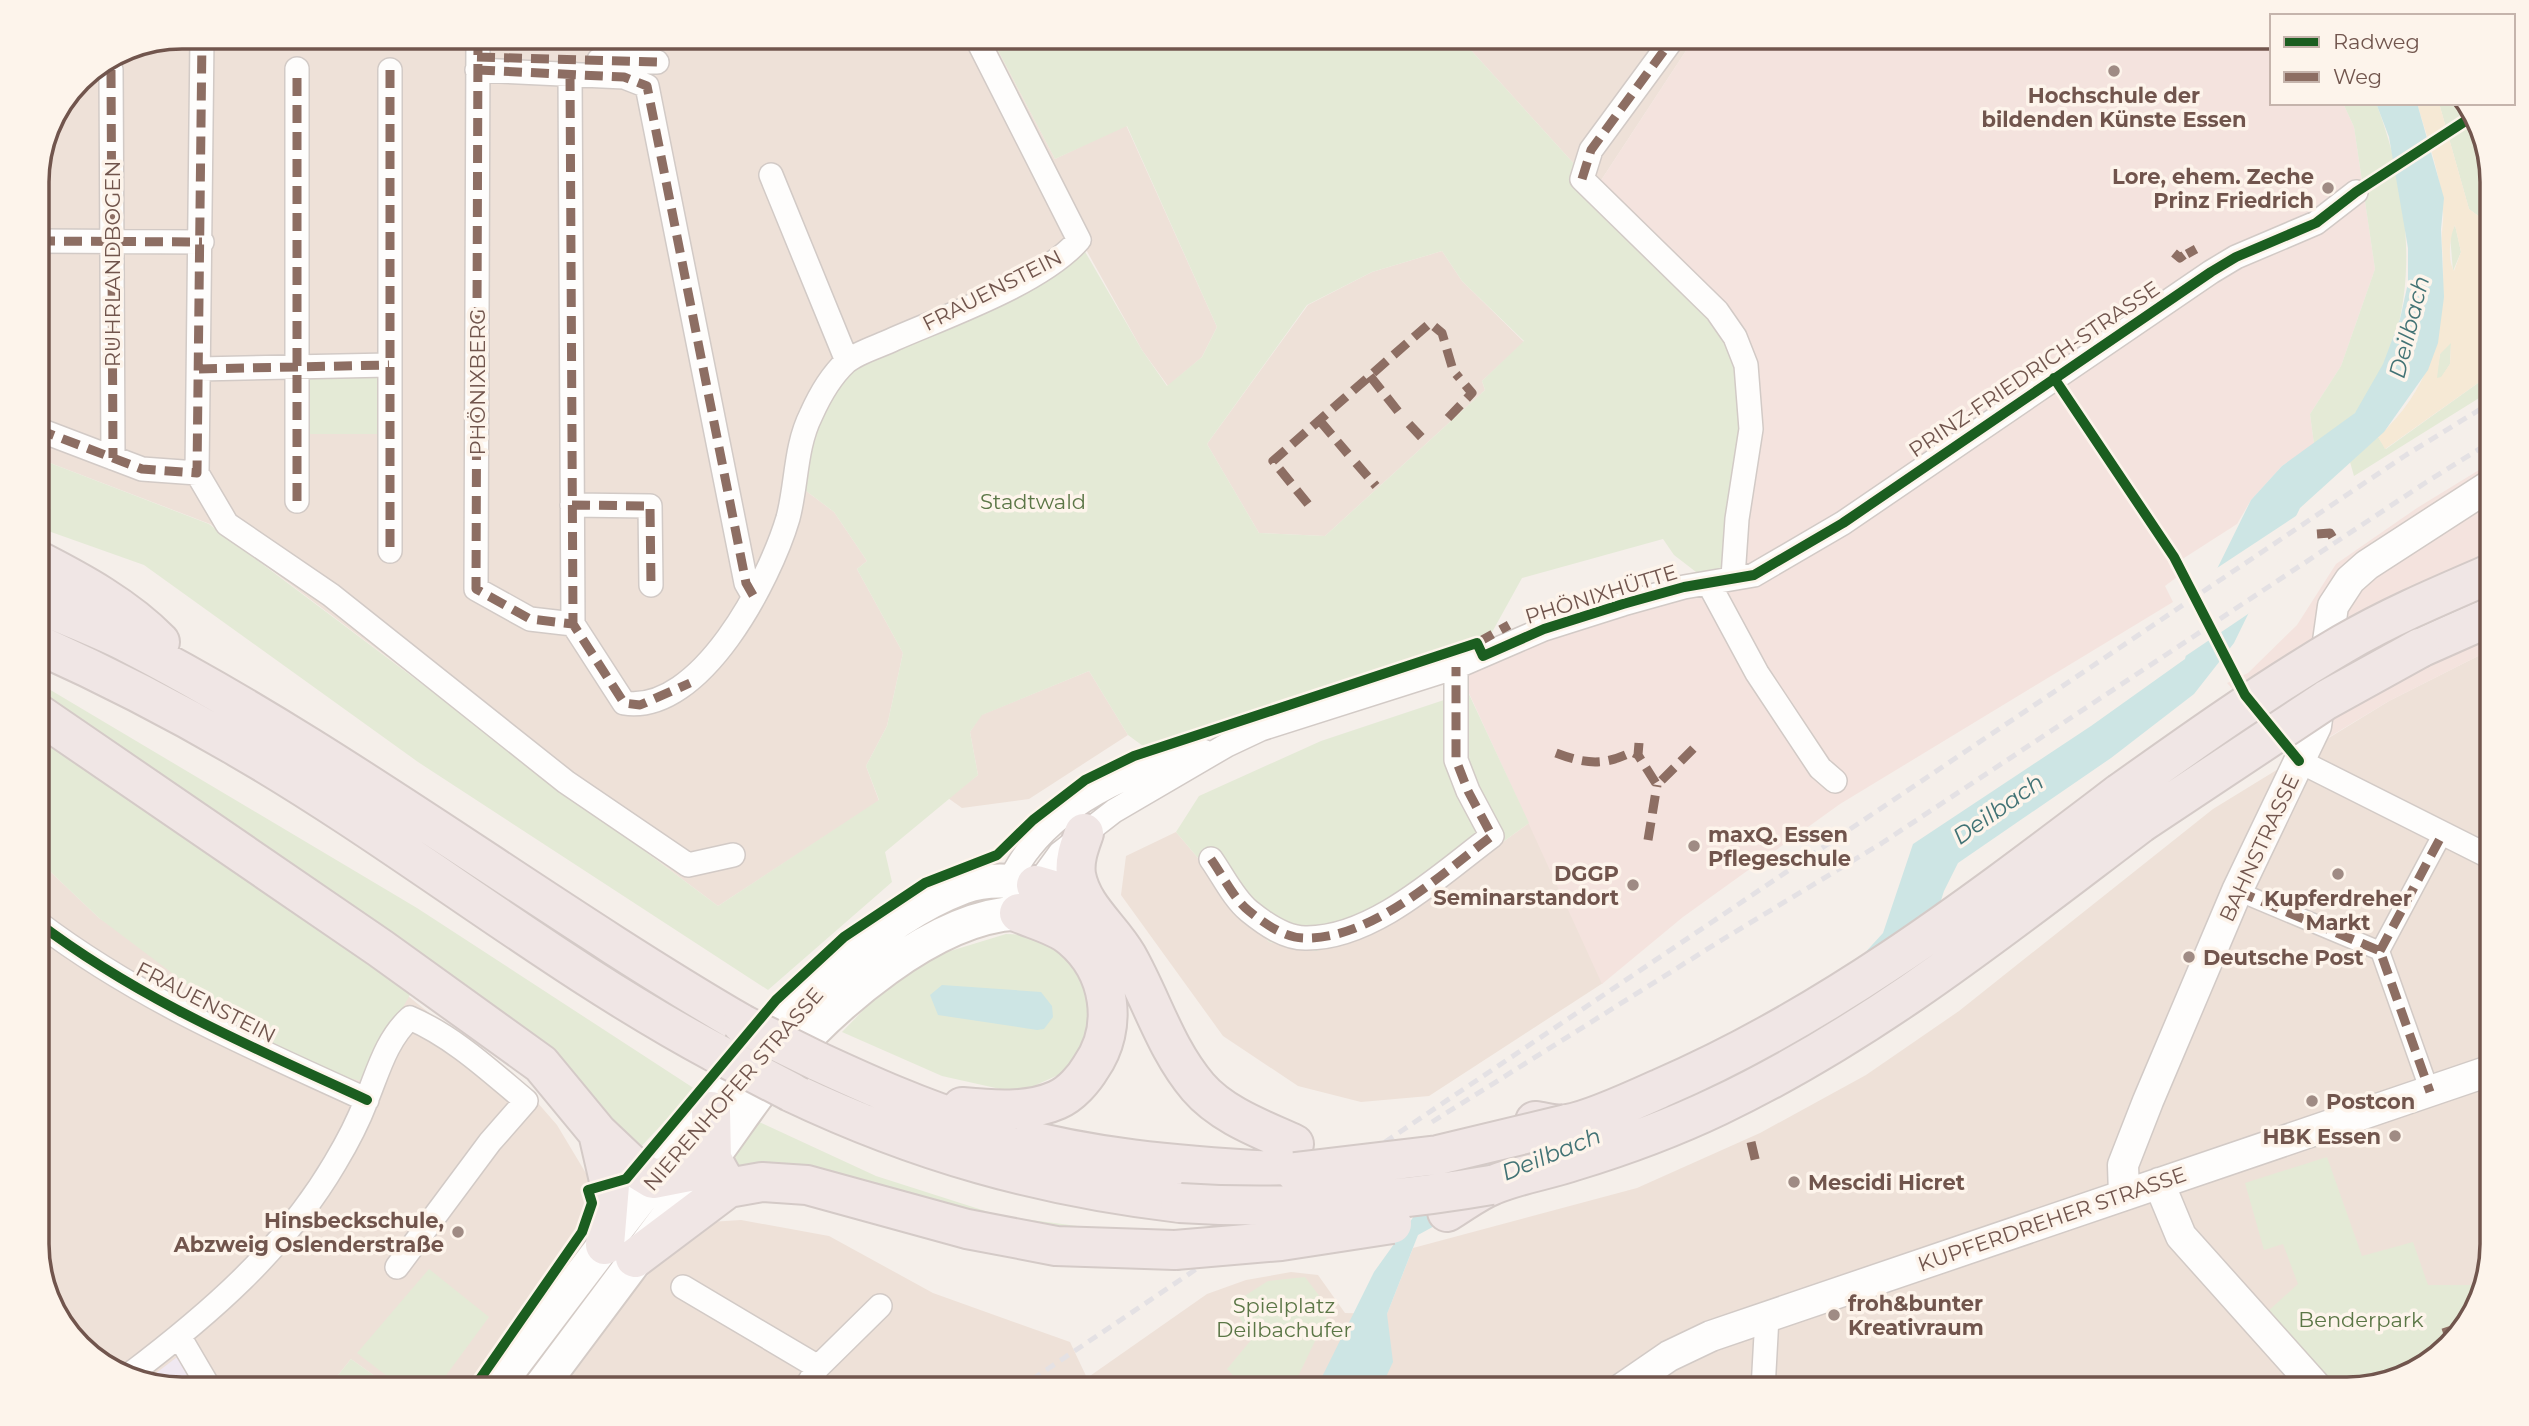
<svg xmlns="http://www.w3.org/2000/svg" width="2529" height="1426" font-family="Montserrat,sans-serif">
	<rect width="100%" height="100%" fill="#f5efea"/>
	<!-- residential -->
	<path fill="#eee1d8" d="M 182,37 L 991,37 L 1055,159 L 1126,125 L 1217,327 L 1202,357 L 1168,386 L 1142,350 L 1079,237 L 797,484 L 834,512 L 867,561 L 857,569 L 903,653 L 887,726 L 866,766 L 879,801 L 718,906 L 210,524 L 37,458 L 37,173 L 48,126 L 80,79 L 127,48 Z
		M 1453,37 L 1695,37 L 1596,188 L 1469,48 Z
		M 1442,251 L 1462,281 L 1524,342 L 1482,381 L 1485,390 L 1325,536 L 1259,533 L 1207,444 L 1308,305 L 1372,272 Z
		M 2492,649 L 2492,1245 L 2473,1316 L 2348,1389 L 393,1389 L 351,1359 L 327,1389 L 182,1389 L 110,1370 L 56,1317 L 37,1253 L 37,859 L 99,918 L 363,1081 L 408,996 L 530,1094 L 557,1125 L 590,1180 L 593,1215 L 585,1238 L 644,1279 L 694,1223 L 741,1220 L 829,1236 L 933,1293 L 1070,1342 L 1087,1378 L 1207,1294 L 1246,1280 L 1291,1272 L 1318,1275 L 1345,1313 L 1387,1314 L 1413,1248 L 1637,1188 L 1760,1133 L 1866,1075 L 1959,1011 L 2213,809 L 2389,701 Z
		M 1089,671 L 1128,735 L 1029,799 L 962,808 L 948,798 L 978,775 L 970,732 L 981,715 Z
		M 1529,823 L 1603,983 L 1429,1096 L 1361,1102 L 1298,1086 L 1223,1036 L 1121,895 L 1126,856 L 1176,832 L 1269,942 L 1316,951 L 1383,929 Z"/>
	<!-- commercial -->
	<path fill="#f4e3de" d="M 1695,37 L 2272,37 L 2272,103 L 2343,103 L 2354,127 L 2375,269 L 2341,366 L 2310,414 L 2314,444 L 2282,466 L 2251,500 L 2237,524 L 2170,567 L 2177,577 L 2165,586 L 2173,602 L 1840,804 L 1683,917 L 1602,984 L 1457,667 L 1707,585 L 1721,607 L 1596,188 Z
		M 2492,462 L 2492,649 L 2389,701 L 2296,757 L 2227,683 L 2248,673 L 2297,625 L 2336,564 L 2417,508 Z"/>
	<!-- education -->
	<path fill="#f0e8f1" d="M 181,1354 L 201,1389 L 182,1389 L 147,1380 Z"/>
	<!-- green -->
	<path fill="#e4ead6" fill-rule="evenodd" d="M 991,37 L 1453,37 L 1469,48 L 1596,188 L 1716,306 L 1744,367 L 1732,576 L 1709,582 L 1674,555 L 1663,539 L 1522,578 L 1485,645 L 1143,746 L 1128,735 L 1089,671 L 982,715 L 970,732 L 978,775 L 885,852 L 892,882 L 768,990 L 418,762 L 144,565 L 37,527 L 37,458 L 209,524 L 718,906 L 879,800 L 866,766 L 887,726 L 903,653 L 857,569 L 867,561 L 834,512 L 797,484 L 801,450 L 851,362 L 1080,243 L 1142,350 L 1167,386 L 1202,357 L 1217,327 L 1127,126 L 1055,159 ZM 1442,251 L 1462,281 L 1524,341 L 1482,381 L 1485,390 L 1325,536 L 1259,533 L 1207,444 L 1307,305 L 1372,272 Z
		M 2343,103 L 2376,103 C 2413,199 2426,325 2357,411 C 2346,424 2328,434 2314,444 L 2310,414 L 2341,366 L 2375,269 L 2354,127 Z
		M 2439,103 L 2467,103 L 2473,109 L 2492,173 L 2492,226 L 2469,209 Z
		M 2455,225 L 2461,252 L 2453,271 L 2450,235 Z
		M 2451,343 L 2450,364 L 2441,378 L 2436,378 L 2440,354 L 2446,344 Z
		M 302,369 L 387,369 L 387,434 L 302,434 Z
		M 2492,373 L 2492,390 L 2354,476 L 2350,462 L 2378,437 L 2386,449 Z
		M 37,682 L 417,908 L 695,1089 L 635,1153 L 426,966 L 362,1081 L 319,1072 L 261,1040 L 99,918 L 37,859 Z
		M 1468,692 L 1529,823 L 1383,929 L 1316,951 L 1269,942 L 1176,832 L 1199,796 L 1321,741 Z
		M 1006,934 L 1049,936 L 1077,965 L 1095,1010 L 1074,1068 L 1018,1093 L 942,1076 L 842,1032 L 880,993 L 934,956 Z
		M 757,1121 L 876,1176 L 1001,1216 L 1169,1238 L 1141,1243 L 733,1170 L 732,1151 Z
		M 2327,1157 L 2362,1256 L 2413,1242 L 2428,1285 L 2481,1285 L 2473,1316 L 2420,1370 L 2348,1389 L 2339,1389 L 2266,1313 L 2298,1284 L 2283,1244 L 2264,1250 L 2245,1183 Z
		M 429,1269 L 489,1317 L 436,1389 L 404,1389 L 357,1353 Z
		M 1305,1277 L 1330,1310 L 1292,1389 L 1246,1389 L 1227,1369 L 1252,1339 L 1232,1304 L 1268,1281 Z
		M 351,1359 L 393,1389 L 327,1389 Z"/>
	<!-- sand -->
	<path fill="#f6e9d5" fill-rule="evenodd" d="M 2417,103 L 2439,103 L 2469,209 L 2492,226 L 2492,373 L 2385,449 L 2378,437 C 2437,383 2447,320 2442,243 C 2441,233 2444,222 2443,212 C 2441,174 2427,138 2417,103 ZM 2455,225 L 2461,252 L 2454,271 C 2447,260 2450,235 2455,225 ZM 2451,343 L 2450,364 L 2441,377 L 2437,378 L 2440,354 Z"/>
	<!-- water -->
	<path fill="#cde5e4" d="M 2376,103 L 2417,103 L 2444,198 L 2441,229 L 2444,297 L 2438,343 L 2428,370 L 2384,432 L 2300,508 L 2234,643 L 2194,694 L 2111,758 L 1958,863 L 1944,891 L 1922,959 L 1418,1235 L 1387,1314 L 1393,1362 L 1386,1377 L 1390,1389 L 1316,1389 L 1374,1272 L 1437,1184 L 1544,1141 L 1850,969 L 1883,933 L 1913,844 L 2091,726 L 2185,659 L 2200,592 L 2216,571 L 2251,500 L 2282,466 L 2355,413 L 2383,364 L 2400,319 L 2408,283 L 2408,248 L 2389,137 Z
		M 942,985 L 1041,992 L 1052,1006 L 1053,1017 L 1044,1029 L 1037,1030 L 938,1015 L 930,995 Z"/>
	<!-- pier -->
	<path fill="#f5efea" d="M 2429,137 L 2434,149 L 2392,176 L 2390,163 Z
		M 2302,512 L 2254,610 L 2135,690 L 2182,656 L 2197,591 L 2211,572 Z"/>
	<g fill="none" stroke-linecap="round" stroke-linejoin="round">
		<defs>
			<path id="pedestrian" d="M 2237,891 L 2380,951 L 2430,1092
				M 2380,951 L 2443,833"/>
			<path id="minor" d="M 202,37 L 197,473 L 227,524 L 331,595 L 566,782 L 688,865 L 733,855
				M 478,37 L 476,589 L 530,619 L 573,624 L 624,703 C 701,715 770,579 788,518 C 797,484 795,447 811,415 C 819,397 832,375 846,362 C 858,352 880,346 894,339 C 949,315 1041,283 1079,240 L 976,37
				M 1674,37 L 1591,150 L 1582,179 L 1717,311 L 1735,337 L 1746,365 L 1751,429 L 1737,519 L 1733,577
				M 599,60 L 657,62
				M 111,70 L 113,458
				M 390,70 L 390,551
				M 477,70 L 624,77 L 647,86 L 746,583 L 754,597
				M 570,73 L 573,624
				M 771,175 L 847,361
				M 37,241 L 202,242
				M 199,369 L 389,365
				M 37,429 L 142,469 L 197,473
				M 297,501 L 297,69
				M 572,505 L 650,506 L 651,585
				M 1709,584 L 1757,673 L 1820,768 L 1835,781
				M 2299,761 L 2492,858
				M 1211,859 C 1223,876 1234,899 1249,911 C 1265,924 1286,939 1307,938 C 1374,938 1441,874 1492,836 L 1468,791 L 1456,760 L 1456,667
				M 1013,892 L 1009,880 C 1016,869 1022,857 1030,848 C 1070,797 1143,767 1203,751
				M 1031,893 L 1060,853 L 1114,811 L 1227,745 L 1261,729 L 1456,667 L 1544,629 L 1623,604 L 1684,587 L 1754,575 L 1843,523 L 2211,272 L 2236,257 L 2316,223 L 2356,192
				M 37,922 C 140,1000 250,1046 367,1100
				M 683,1287 L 818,1367
				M 179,1336 L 210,1389
				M 129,1375 C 208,1315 284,1250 335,1163 C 347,1143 358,1122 366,1101 C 378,1072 386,1040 410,1018 C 454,1037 490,1071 526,1101 L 490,1142 L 397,1267
				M 805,1389 L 818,1367 L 880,1306
				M 1763,1389 L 1767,1317"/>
			<path id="tertiary" d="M 2159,1183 L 2181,1236 L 2318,1389
				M 2124,1195 L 2123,1165 L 2148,1101 L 2237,891 L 2316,726 L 2333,606 L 2350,580 L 2367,565 L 2492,484
				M 1621,1389 L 1669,1356 L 1711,1336 L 2492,1070"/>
			<path id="secondary" d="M 495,1389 C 567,1294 639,1197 715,1105 C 784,1024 860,926 963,887 C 987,878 1012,880 1036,885
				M 539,1389 C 594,1315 649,1241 705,1167 C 730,1135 752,1099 778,1069 C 832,1006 933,916 1019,913"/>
			<path id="motorway" d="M 37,560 C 80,582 126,607 160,642
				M 37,603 C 66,616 96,627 124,641 C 340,752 533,902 742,1024
				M 37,644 C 106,675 174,710 239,748 C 403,843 550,964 716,1053
				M 2420,648 L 2492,616
				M 37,713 L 380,948 L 541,1064 L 598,1133 L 610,1185 L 605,1245
				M 1084,833 C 1079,847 1074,860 1076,875 C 1082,908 1111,928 1127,956 C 1152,1000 1165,1048 1198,1087 C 1222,1115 1261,1129 1294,1144
				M 1036,885 L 1060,892 L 1094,914
				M 817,1061 C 869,1085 920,1108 975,1125 C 1078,1159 1187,1167 1295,1172
				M 791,1092 C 917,1152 1041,1187 1180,1203
				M 962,1107 C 992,1110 1028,1113 1057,1100 C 1071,1094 1084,1079 1091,1067 C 1119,1027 1111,971 1072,938 C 1059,926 1035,920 1019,913
				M 711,1111 L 712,1159 L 728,1188
				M 1535,1121 C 1545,1122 1557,1126 1567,1124 C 1589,1121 1639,1098 1661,1088 C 1830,1015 1975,903 2120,793
				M 598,1133 L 635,1168 L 653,1179 L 704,1169
				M 1447,1212 C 1462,1203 1477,1191 1493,1185 C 1519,1174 1548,1170 1574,1161 C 1623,1146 1672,1128 1718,1106 C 1872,1033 2006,925 2141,823
				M 635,1258 L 728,1188 L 762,1182 L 807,1185 L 967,1229 L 1056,1246 L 1175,1250"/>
		</defs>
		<!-- pedestrian casing -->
		<use href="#pedestrian" stroke="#d2cac6" stroke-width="21"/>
		<!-- minor casing -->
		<use href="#minor" stroke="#d2cac6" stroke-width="26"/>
		<!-- tertiary casing -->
		<use href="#tertiary" stroke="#d2cac6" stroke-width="33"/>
		<!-- secondary casing -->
		<use href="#secondary" stroke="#d4cbc6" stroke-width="37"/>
		<!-- motorway casing -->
		<use href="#motorway" stroke="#d4cac7" stroke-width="42"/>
		<!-- pedestrian -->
		<use href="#pedestrian" stroke="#fefdfc" stroke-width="18"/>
		<!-- minor -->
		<use href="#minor" stroke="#fefdfc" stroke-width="23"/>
		<!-- tertiary -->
		<use href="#tertiary" stroke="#fefdfc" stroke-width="30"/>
		<!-- secondary -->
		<use href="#secondary" stroke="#fefdfc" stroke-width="33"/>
		<!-- motorway -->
		<use href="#motorway" stroke="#f0e6e5" stroke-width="38"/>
		<!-- rail -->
		<path stroke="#e4e1e4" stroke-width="5" stroke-dasharray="10 7" stroke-linecap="butt" d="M 1432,1122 L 1725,938 L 1882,843 L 2425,483 L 2492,441
			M 1018,1389 L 2406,455 L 2492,402"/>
		<defs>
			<path id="motorway-bridge" d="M 2120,793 C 2193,741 2266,689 2343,644 C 2391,616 2441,595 2492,573
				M 2141,823 L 2326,700 L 2420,648
				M 742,1024 L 817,1061
				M 716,1053 L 791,1092
				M 1295,1172 L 1438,1155 L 1567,1124
				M 1180,1203 C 1285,1210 1387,1203 1491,1185
				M 1175,1250 L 1281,1241 L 1392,1224"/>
		</defs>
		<!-- motorway-bridge casing -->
		<use href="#motorway-bridge" stroke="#d4cac7" stroke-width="42" stroke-linecap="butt"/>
		<!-- motorway-bridge -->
		<use href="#motorway-bridge" stroke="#f0e6e5" stroke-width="38"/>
		<!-- quiet -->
		<path stroke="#8d6e63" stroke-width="9" stroke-dasharray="18 9" stroke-linecap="butt" d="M 478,37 L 476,589 L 530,619 L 573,624 L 624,703 L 640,705 L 690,683
			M 1499,40 L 1504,37
			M 477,57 L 657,62
			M 111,70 L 113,458
			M 390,70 L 390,551
			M 477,70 L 624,77 L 647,86 L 746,583 L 754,597
			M 570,73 L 573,624
			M 2462,103 L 2477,132 L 2492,181
			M 1582,179 L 1591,150 L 1674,37
			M 37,241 L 202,242
			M 2174,253 L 2180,258 L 2184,255
			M 2187,254 L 2196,249
			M 199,369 L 389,365
			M 1370,376 L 1401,415
			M 1448,418 L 1472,393 L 1456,374
			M 1320,421 L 1348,454
			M 1409,424 L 1424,440
			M 37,429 L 142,469 L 197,473 L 202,37
			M 1356,463 L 1376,486
			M 297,501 L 297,69
			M 1308,504 L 1273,461 L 1430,323 L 1442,333 L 1453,370
			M 572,505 L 650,506 L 651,585
			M 2317,534 L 2330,533 L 2333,538
			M 1477,643 L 1509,625
			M 1639,743 L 1638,755 L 1657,785 L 1694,748
			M 1556,753 C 1585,764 1604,766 1632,752 L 1638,755
			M 1648,840 L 1657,785
			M 1211,859 C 1223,876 1234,899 1249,911 C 1265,924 1286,939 1307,938 C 1374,938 1441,874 1492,836 L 1468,791 L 1456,760 L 1456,667
			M 2237,891 L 2380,951 L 2430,1092
			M 2380,951 L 2443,833
			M 1751,1142 L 1756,1163
			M 2443,1333 L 2464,1326"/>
		<defs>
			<path id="cycleway" d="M 2054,378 L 2174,557 L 2245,695 L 2299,761
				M 37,922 C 140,1000 250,1046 367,1100
				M 473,1389 L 582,1232 L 592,1203 L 588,1190 L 626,1179 L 776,1000 L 844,937 L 925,883 L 997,855 L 1033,820 L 1085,780 L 1134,756 L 1477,643 L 1483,656 L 1544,629 L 1623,604 L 1684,587 L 1754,575 L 1843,523 L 2211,272 L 2236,257 L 2316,223 L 2356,192 L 2470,118"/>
		</defs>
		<!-- cycleway casing -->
		<use href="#cycleway" stroke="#fdf4eb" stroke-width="15"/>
		<!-- cycleway -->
		<use href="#cycleway" stroke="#1b5e20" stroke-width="10"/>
	</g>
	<!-- markers -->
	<g fill="#9f8b84" stroke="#fdf4eb" stroke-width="2.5">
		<circle cx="2114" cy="71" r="7"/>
		<circle cx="2328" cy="188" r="7"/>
		<circle cx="1694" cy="846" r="7"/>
		<circle cx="2338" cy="874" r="7"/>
		<circle cx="1633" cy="885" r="7"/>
		<circle cx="2189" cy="957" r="7"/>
		<circle cx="2312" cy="1101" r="7"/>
		<circle cx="2395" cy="1136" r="7"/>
		<circle cx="1794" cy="1182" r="7"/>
		<circle cx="458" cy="1232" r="7"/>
		<circle cx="1834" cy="1315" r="7"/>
	</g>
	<g text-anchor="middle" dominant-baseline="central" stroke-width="7" stroke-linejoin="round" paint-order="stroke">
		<!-- poi labels -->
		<g font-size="21" font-weight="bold" fill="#71554d" stroke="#fdf4eb" text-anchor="start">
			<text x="2114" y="95" text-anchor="middle">Hochschule der<tspan x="2114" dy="24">bildenden Künste Essen</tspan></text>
			<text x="2314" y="176" text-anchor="end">Lore, ehem. Zeche<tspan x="2314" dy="24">Prinz Friedrich</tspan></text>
			<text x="1708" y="834">maxQ. Essen<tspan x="1708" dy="24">Pflegeschule</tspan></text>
			<text x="1619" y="873" text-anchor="end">DGGP<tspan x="1619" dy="24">Seminarstandort</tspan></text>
			<text x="2338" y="898" text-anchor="middle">Kupferdreher<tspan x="2338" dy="24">Markt</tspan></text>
			<text x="2203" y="957">Deutsche Post</text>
			<text x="2326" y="1101">Postcon</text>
			<text x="2381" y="1136" text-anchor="end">HBK Essen</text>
			<text x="1808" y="1182">Mescidi Hicret</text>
			<text x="444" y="1220" text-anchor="end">Hinsbeckschule,<tspan x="444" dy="24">Abzweig Oslenderstraße</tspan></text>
			<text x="1848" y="1303">froh&amp;bunter<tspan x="1848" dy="24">Kreativraum</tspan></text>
		</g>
		<!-- street labels -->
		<g font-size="21" fill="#71554d" stroke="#fdf4eb">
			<text transform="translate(112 264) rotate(-90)">RUHRLANDBOGEN</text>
			<text transform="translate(992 290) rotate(-27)">FRAUENSTEIN</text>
			<text transform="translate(2034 369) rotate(-34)">PRINZ-FRIEDRICH-STRASSE</text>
			<text transform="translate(477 382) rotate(-90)">PHÖNIXBERG</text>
			<text transform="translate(1601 594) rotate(-17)">PHÖNIXHÜTTE</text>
			<text transform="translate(2259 848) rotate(-65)">BAHNSTRASSE</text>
			<text transform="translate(206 1002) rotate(27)">FRAUENSTEIN</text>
			<text transform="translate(733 1089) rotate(-49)">NIERENHOFER STRASSE</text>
			<text transform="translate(2052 1219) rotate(-19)">KUPFERDREHER STRASSE</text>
		</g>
		<!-- park labels -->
		<g font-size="21" fill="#5b7646" stroke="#fdf4eb">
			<text x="1033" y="501">Stadtwald</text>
			<text x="1284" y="1305">Spielplatz<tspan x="1284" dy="24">Deilbachufer</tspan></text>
			<text x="2361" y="1319">Benderpark</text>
		</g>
		<!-- water labels -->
		<g font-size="23" font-style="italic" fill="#427375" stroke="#fdf4eb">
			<text transform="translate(2409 327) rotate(-76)">Deilbach</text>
			<text transform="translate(1998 809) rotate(-35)">Deilbach</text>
			<text transform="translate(1551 1154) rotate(-22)">Deilbach</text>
		</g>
	</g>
	<!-- crop -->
	<path d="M0 0H2529V1426H0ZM182 49H2347A133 133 0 0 1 2480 182V1244A133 133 0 0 1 2347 1377H182A133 133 0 0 1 49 1244V182A133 133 0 0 1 182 49Z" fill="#fdf4eb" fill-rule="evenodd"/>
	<path fill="none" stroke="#71554d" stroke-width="3.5" d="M182 49H2347A133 133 0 0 1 2480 182V1244A133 133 0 0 1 2347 1377H182A133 133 0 0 1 49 1244V182A133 133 0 0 1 182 49Z"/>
	<!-- legend -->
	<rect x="2270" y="14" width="245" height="91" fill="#fdf4eb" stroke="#c5b4ac" stroke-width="2"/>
	<rect x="2284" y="37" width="35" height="10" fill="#1b5e20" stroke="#c5b4ac" stroke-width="2"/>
	<text x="2333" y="49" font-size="21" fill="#71554d">Radweg</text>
	<rect x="2284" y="72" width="35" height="10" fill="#8d6e63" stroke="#c5b4ac" stroke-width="2"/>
	<text x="2333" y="84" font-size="21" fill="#71554d">Weg</text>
</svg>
